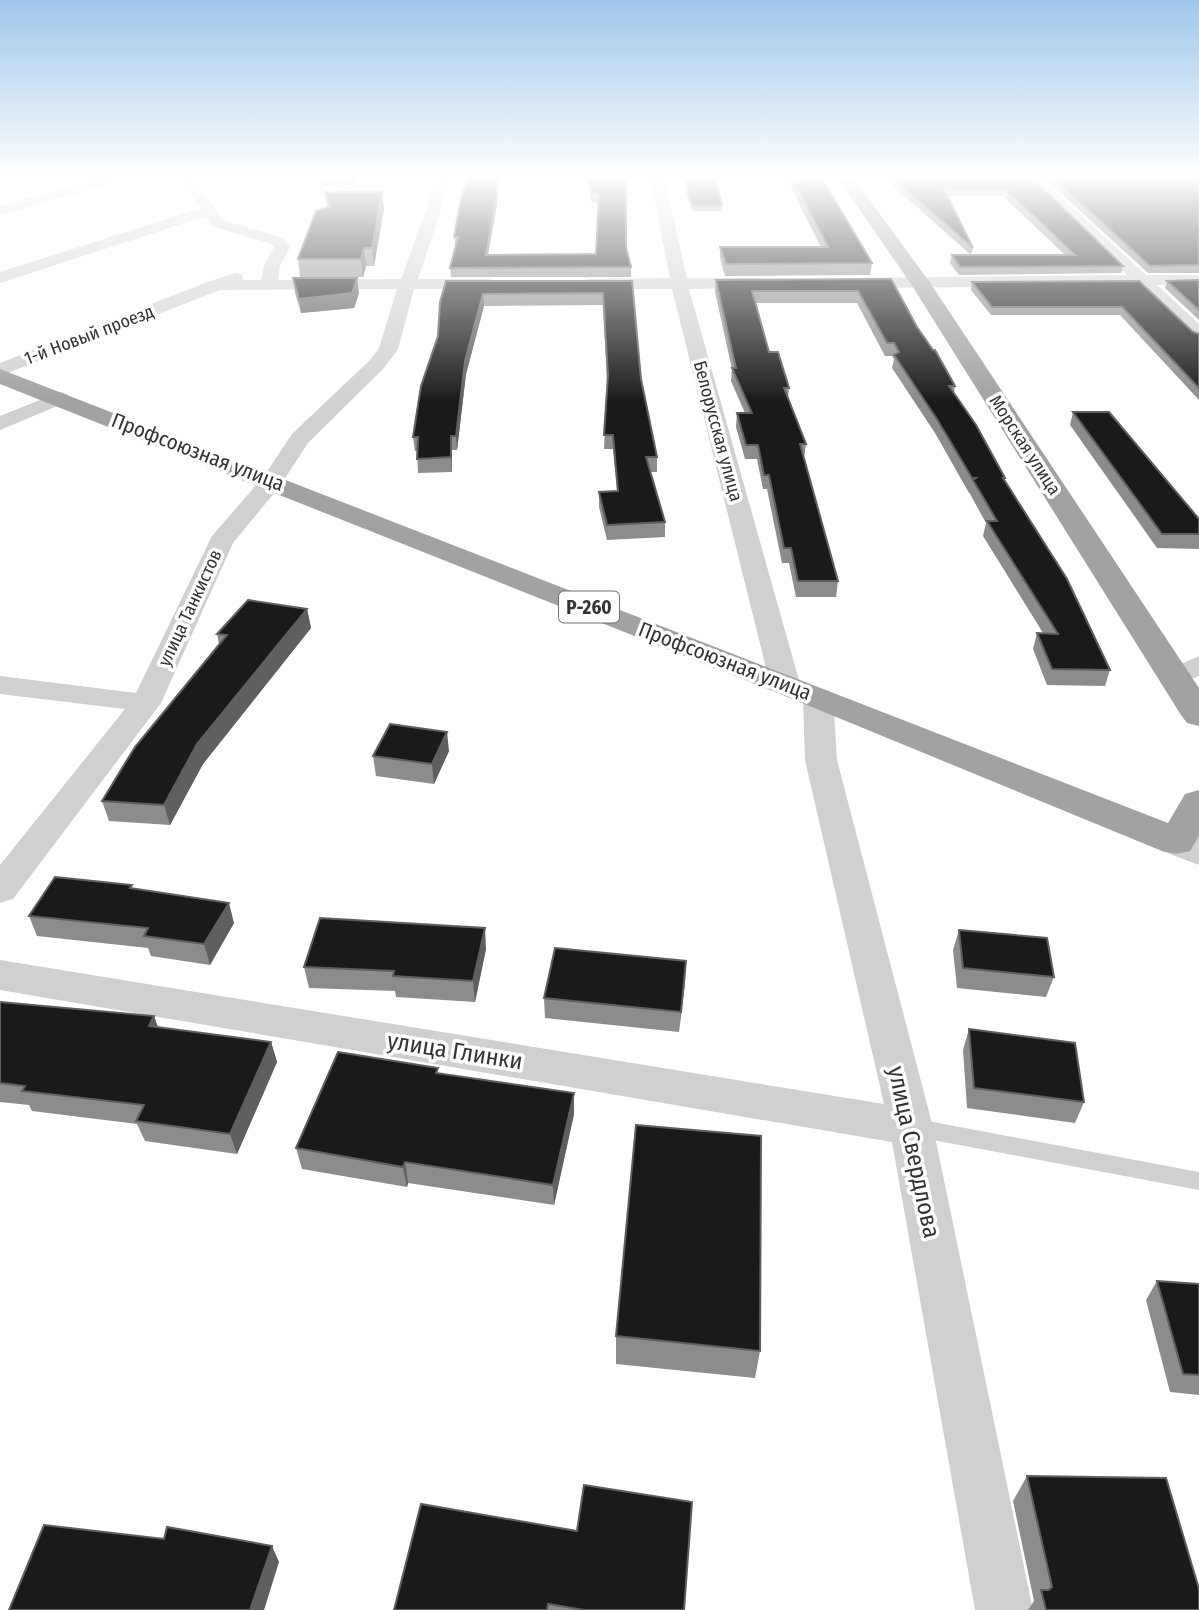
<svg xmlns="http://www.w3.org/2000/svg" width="1199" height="1610" font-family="'Fira Sans Condensed',sans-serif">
	<rect width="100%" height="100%" fill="#fff"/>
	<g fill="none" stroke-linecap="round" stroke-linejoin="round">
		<!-- service -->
		<path fill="#d0d0d0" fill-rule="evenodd" d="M 912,1118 L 1199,1172 L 1199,1190 L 912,1136 L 905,1133 L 902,1127 L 905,1121 Z"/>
		<!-- minor -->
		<path fill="#d0d0d0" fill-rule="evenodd" d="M 103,177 L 126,177 L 124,180 L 0,215 L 0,206 Z
			M 179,177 L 193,177 L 223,220 L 283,238 L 290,247 L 280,266 L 278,280 L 401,279 L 438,177 L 452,177 L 418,279 L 490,279 L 499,284 L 490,289 L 414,289 L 398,349 L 384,368 L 308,443 L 280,486 L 233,543 L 161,703 L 13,899 L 0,903 L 0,865 L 125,709 L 0,694 L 0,676 L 136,693 L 212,536 L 264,476 L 292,434 L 370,360 L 379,348 L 397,289 L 220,290 L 0,376 L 0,363 L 210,281 L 236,273 L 242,274 L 243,280 L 261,280 L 264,266 L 274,247 L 271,244 L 212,226 L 206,216 L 0,283 L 0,272 L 202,208 Z
			M 650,177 L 664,177 L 687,278 L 759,278 L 768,283 L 759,288 L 689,289 L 800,684 L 795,690 L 785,693 L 775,690 L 770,684 L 672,289 L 589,289 L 580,284 L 589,279 L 670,278 Z
			M 1025,177 L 1040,177 L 1146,275 L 1199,275 L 1199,285 L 1157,285 L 1199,324 L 1199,340 L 1192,338 L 1138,286 L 848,288 L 839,283 L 848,278 L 1127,275 Z
			M 60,392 L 67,394 L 70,398 L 67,402 L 0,430 L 0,416 Z
			M 1199,656 L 1199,676 L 1175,686 L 1165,683 L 1160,677 L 1165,671 Z
			M 818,688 L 829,691 L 833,697 L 837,760 L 933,1127 L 1033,1610 L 975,1610 L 892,1142 L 0,990 L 0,960 L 884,1104 L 805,760 L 803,697 L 807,691 Z"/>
		<!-- tertiary -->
		<path fill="#d0d0d0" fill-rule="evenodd" d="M 1176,828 L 1199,835 L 1199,865 L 1162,851 L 1156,841 L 1162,831 Z"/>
		<!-- trunk -->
		<path fill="#a2a2a2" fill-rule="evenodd" d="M 837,177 L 853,177 L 931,284 L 1199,688 L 1199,726 L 1187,723 L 1181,715 L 911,284 Z
			M 0,369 L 1168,823 L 1185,794 L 1199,790 L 1199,836 L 1190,851 L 1176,854 L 1162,851 L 773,691 L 0,384 Z"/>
	</g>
	<!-- wall -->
	<path fill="#8c8c8c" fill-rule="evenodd" d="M 320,177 L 355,177 L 354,185 L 321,186 Z
		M 468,177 L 498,177 L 497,204 L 488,255 L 596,254 L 599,202 L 591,202 L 589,177 L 626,177 L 626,247 L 631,267 L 631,277 L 451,277 L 450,268 L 456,246 L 454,237 Z
		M 684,177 L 715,177 L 722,205 L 722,211 L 693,211 L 688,199 Z
		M 789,177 L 821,177 L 872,263 L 870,275 L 725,276 L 720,258 L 720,247 L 821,247 L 788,182 Z
		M 887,177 L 1031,177 L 1123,266 L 1121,273 L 959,275 L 950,263 L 952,255 L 971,255 L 892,185 ZM 948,196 L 1003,196 L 1065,255 L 971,255 L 973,248 Z
		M 1043,177 L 1195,177 L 1199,179 L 1199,273 L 1148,273 Z
		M 325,192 L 384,208 L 374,266 L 366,266 L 363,277 L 300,277 L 298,259 L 327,208 Z
		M 293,278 L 359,293 L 354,308 L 301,313 L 295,293 Z
		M 891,279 L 917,327 L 955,386 L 954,393 L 1005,478 L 1005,481 L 1110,670 L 1105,686 L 1047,685 L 1033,649 L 1037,633 L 1043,633 L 983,536 L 986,523 L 970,494 L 970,493 L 969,493 L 935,433 L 892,368 L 894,359 L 892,356 L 885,356 L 857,303 L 755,303 L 769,352 L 789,388 L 788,397 L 806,444 L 804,458 L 838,581 L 836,597 L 796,597 L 789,563 L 782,563 L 767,489 L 763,489 L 757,459 L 745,459 L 736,427 L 737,413 L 745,413 L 731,381 L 732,369 L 715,292 L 716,280 Z
		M 1199,280 L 1199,320 L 1165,288 L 1167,281 Z
		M 446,281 L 632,281 L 641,379 L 657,457 L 657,472 L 650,472 L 665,522 L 665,537 L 607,540 L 599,507 L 599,492 L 617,491 L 613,449 L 604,449 L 607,382 L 603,305 L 484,306 L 466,374 L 457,450 L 452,450 L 452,472 L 418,473 L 417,451 L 415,451 L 413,437 L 438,336 Z
		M 1139,281 L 1193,332 L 1199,334 L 1199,400 L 1120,315 L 991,315 L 971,290 L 972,282 Z
		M 1073,412 L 1199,519 L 1199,549 L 1157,548 L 1070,425 Z
		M 307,609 L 311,628 L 203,764 L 170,825 L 109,821 L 102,801 L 219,644 L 217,634 Z
		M 449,751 L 434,784 L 376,776 L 373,756 Z
		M 133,889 L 234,923 L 210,965 L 151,956 L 148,948 L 37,936 L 29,916 Z
		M 959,930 L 1054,977 L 1046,997 L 957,988 L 953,950 Z
		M 486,949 L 475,1002 L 396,997 L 395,991 L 309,988 L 304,967 Z
		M 685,982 L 679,1032 L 545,1018 L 544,998 Z
		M 0,1002 L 154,1016 L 158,1027 L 271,1042 L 277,1062 L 237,1154 L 145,1141 L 137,1124 L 32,1111 L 29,1105 L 0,1102 Z
		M 969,1029 L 1084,1102 L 1075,1123 L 967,1108 L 963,1050 Z
		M 439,1074 L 574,1114 L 554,1205 L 408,1183 L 407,1187 L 302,1169 L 296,1148 Z
		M 1157,1281 L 1199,1284 L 1199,1395 L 1170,1392 L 1146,1300 Z
		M 616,1336 L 760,1351 L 755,1378 L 616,1364 Z
		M 1027,1476 L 1199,1610 L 1028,1610 L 1034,1601 L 1013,1501 Z
		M 421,1504 L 684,1610 L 394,1610 Z"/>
	<!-- shaded-wall -->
	<path fill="#5f5f5f" d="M 498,177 L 497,204 L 486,264 L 486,255 Z
		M 382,192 L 384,208 L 374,266 L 372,248 Z
		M 364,248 L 366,266 L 363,277 L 361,259 Z
		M 357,278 L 359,293 L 354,308 L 301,313 L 299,299 Z
		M 483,294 L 484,306 L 466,374 L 457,450 L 456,436 L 465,361 Z
		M 451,436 L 452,450 L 452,472 L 451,457 Z
		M 307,609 L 311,628 L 203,764 L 170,825 L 164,805 L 197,744 Z
		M 447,732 L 449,751 L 434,784 L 432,764 Z
		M 229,903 L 234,923 L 210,965 L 204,944 Z
		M 485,928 L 486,949 L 475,1002 L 473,981 Z
		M 686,961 L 685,982 L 679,1032 L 681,1012 Z
		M 154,1016 L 161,1037 L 149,1026 Z
		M 271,1042 L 277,1062 L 237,1154 L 230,1134 Z
		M 574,1093 L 574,1114 L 554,1205 L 553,1185 Z
		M 405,1162 L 408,1183 L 407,1187 L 403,1167 Z
		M 272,1546 L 279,1562 L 264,1610 L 250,1610 Z"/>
	<!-- building -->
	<path fill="#1a1a1a" stroke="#5f5f5f" stroke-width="2" d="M 468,177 L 498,177 L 497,195 L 486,255 L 596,254 L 599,194 L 591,194 L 589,177 L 626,177 L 626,247 L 631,267 L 450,268 L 458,237 L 454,237 L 461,199 Z
		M 685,177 L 715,177 L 722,205 L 693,205 L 688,193 Z
		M 792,177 L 821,177 L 872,263 L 726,264 L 720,247 L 828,247 Z
		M 892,177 L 1031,177 L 1123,266 L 960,267 L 952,255 L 1075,255 L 1005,189 L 944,189 L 973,248 Z
		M 1052,177 L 1195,177 L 1199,179 L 1199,265 L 1150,266 Z
		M 325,192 L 382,192 L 372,248 L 364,248 L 361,259 L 298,259 L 316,211 L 330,207 Z
		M 293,278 L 357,278 L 352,293 L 299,299 Z
		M 891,279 L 917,327 L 933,350 L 935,350 L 955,386 L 949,386 L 976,425 L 1005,478 L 1003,478 L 1067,579 L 1110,670 L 1052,669 L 1037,633 L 1058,634 L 987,521 L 997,521 L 973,480 L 976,478 L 972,478 L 937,419 L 894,355 L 899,352 L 894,343 L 887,343 L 858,291 L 752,291 L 769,352 L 778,352 L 789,388 L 784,388 L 806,444 L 800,444 L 838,581 L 798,581 L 791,548 L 784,548 L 769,475 L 764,475 L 758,445 L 746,445 L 737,413 L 752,413 L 732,368 L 736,368 L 716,280 Z
		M 1199,280 L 1199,310 L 1167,281 Z
		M 446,281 L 632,281 L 641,379 L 657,457 L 646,457 L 665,522 L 607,525 L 599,492 L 618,491 L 613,435 L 604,435 L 608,375 L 603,293 L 483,294 L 465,361 L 456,436 L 451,436 L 451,457 L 417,459 L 418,437 L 413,437 L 421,386 L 438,336 L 440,302 Z
		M 1139,281 L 1193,332 L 1199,334 L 1199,388 L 1122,307 L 992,307 L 972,282 Z
		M 1073,412 L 1109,412 L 1199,519 L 1199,534 L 1162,534 Z
		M 248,600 L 307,609 L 197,744 L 164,805 L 102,801 L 135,747 L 227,635 L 217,634 Z
		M 390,724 L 447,732 L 432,764 L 373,756 Z
		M 55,877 L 132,885 L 130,888 L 229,903 L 204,944 L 144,936 L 148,928 L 29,916 Z
		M 320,918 L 485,928 L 473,981 L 393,976 L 394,971 L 304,967 Z
		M 959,930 L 1047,938 L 1054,977 L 963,968 Z
		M 555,948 L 686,961 L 681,1012 L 544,998 Z
		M 0,1002 L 154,1016 L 149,1026 L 271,1042 L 230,1134 L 136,1121 L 144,1105 L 22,1091 L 25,1086 L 0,1083 Z
		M 969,1029 L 1075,1043 L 1084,1102 L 974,1088 Z
		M 338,1052 L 438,1068 L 436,1073 L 574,1093 L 553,1185 L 405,1162 L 403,1167 L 296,1148 Z
		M 636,1125 L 761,1136 L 760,1351 L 616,1336 Z
		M 1157,1281 L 1199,1284 L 1199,1375 L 1183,1374 Z
		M 1027,1476 L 1166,1478 L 1199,1589 L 1199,1610 L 1046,1610 L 1041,1590 L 1049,1590 L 1052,1587 Z
		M 584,1485 L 692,1502 L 684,1610 L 584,1610 L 548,1604 L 547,1610 L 394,1610 L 421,1504 L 577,1531 Z
		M 44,1525 L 164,1539 L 167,1527 L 272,1546 L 250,1610 L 9,1610 Z"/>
	<!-- sky -->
	<linearGradient id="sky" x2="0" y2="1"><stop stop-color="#9ec6ea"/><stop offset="0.44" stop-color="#fff"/><stop offset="1" stop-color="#fff" stop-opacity="0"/></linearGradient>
	<rect width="1199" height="402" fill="url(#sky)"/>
	<g text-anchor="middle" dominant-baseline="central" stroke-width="7" stroke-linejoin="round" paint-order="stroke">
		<!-- far-street labels -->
		<g font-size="18" fill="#333" stroke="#fff">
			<text transform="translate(89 335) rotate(-21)">1-й Новый проезд</text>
			<text transform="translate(718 431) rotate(75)">Белорусская улица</text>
			<text transform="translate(1025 445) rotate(57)">Морская улица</text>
			<text transform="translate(190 608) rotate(-65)">улица Танкистов</text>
		</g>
		<!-- shield labels -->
		<rect fill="#fff" stroke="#707070" stroke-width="2" x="559" y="591.5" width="60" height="31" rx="5"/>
		<g font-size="19" font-weight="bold" fill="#333">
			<text x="589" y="607">Р-260</text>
		</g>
		<!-- street labels -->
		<g font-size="21" fill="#333" stroke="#fff">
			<text transform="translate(198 452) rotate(21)">Профсоюзная улица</text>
			<text transform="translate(725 661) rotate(21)">Профсоюзная улица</text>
		</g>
		<!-- near-street labels -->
		<g font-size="24" fill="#333" stroke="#fff">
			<text transform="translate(455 1051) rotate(9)">улица Глинки</text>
			<text transform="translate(914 1152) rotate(78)">улица Свердлова</text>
		</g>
	</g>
</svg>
